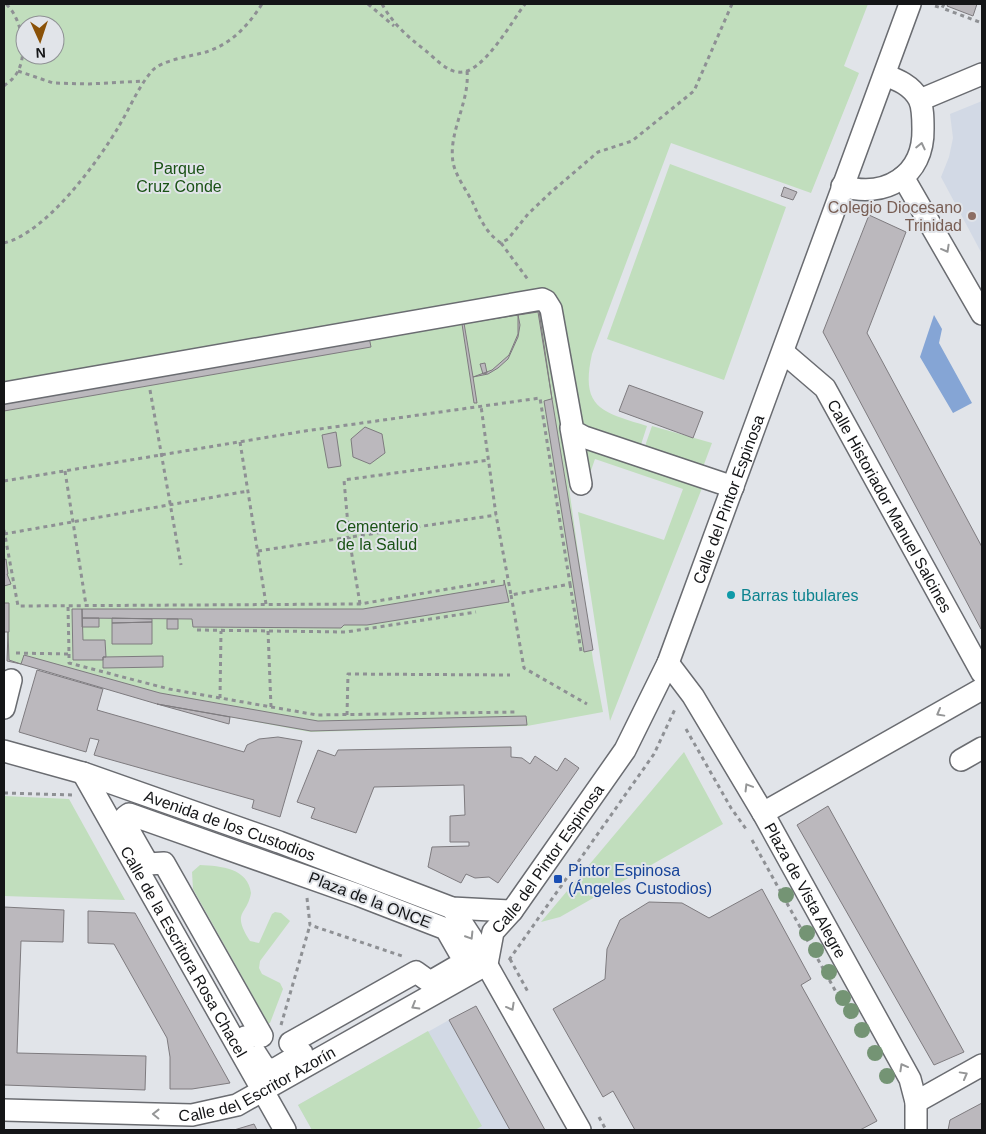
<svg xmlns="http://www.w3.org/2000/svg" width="986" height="1134" font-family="Helvetica,sans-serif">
	<rect width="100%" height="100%" fill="#e1e4e9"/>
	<!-- built -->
	<path fill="#d2d9e5" d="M 982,101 L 982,254 L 941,177 L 949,157 L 953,138 L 950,114 Z
		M 449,1020 L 510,1130 L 312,1130 L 298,1105 Z"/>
	<!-- green -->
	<path fill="#c1debd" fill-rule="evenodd" d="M 4,4 L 868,4 L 844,66 L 859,73 L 811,193 L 671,143 L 592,354 C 580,408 601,412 647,426 L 636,460 L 704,483 L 610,721 L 578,512 L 664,540 L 683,489 L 595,459 L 589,476 L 558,305 L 4,385 ZM 25,25 L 55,25 L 55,55 L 25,55 Z
		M 670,164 L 786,207 L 724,380 L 607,339 Z
		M 544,308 L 593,660 L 603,712 L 527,726 L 310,732 L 157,703 L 7,660 L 7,631 L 4,631 L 4,404 Z
		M 652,426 L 712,443 L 703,467 L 644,449 Z
		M 684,752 L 723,824 L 560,917 L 541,922 Z
		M 4,796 L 69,799 L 125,900 L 4,896 Z
		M 200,865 C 221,866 248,868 251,893 C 247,916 231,911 250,941 L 259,943 L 272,914 L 275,912 L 281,913 L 290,921 L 260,961 L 259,968 L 262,974 L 280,983 L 283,989 L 270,1023 L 268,1023 L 193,889 L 192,872 Z
		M 428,1031 L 482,1126 L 475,1130 L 312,1130 L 298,1105 Z"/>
	<!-- water -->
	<path fill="#85a5d5" d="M 934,315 L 942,329 L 939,343 L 972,403 L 953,413 L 920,357 Z"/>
	<!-- building -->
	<path fill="#bbb8bd" stroke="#7e7b7f" d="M 948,4 L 977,4 L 973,16 L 947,6 Z
		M 784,187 L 797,192 L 793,200 L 781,196 Z
		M 869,215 L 906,232 L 867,333 L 982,547 L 981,629 L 823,332 Z
		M 539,311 L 552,399 L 538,312 L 369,338 Z
		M 518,315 L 520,325 L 518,337 L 508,359 L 498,368 L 488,374 L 473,377 L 492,370 L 509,355 L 518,334 Z
		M 464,323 L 473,377 L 477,403 L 474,403 L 462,324 Z
		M 369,337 L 371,347 L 4,411 L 4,400 Z
		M 485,363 L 487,373 L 483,374 L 480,364 Z
		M 629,385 L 703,412 L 693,438 L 619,411 Z
		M 551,399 L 552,399 L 593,650 L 584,652 L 544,401 Z
		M 365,427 L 382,434 L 385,453 L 370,464 L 353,457 L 351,439 Z
		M 336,432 L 341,466 L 328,468 L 322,435 Z
		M 6,559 L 8,574 L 7,574 L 11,584 L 4,586 L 4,560 Z
		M 504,580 L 509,602 L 367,625 L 344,625 L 341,628 L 193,627 L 192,619 L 82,618 L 82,609 L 363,609 L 504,585 Z
		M 4,603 L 9,603 L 9,632 L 4,632 Z
		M 72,609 L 82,609 L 83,640 L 105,640 L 106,657 L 103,657 L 103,660 L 73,660 Z
		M 82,618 L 99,618 L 99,627 L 82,627 Z
		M 112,618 L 152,619 L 152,622 L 112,623 Z
		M 167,619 L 178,619 L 178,629 L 167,629 Z
		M 152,622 L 152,644 L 112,644 L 112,623 Z
		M 8,632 L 9,660 L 21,664 L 7,661 Z
		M 24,655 L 160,693 L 318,721 L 526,716 L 527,725 L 311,731 L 157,704 L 21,664 Z
		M 163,656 L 163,667 L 103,668 L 103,657 Z
		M 37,670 L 103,689 L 97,710 L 244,752 L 247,745 L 259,739 L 278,737 L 302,741 L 280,817 L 252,808 L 254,800 L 94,755 L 99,740 L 90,738 L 86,752 L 19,732 Z
		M 157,704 L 230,717 L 229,724 Z
		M 511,747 L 511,757 L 522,758 L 530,764 L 535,756 L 557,771 L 565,758 L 579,768 L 498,883 L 489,877 L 475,878 L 466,874 L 461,883 L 428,867 L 432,847 L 469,846 L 469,842 L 450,842 L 450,816 L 465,815 L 464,785 L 374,787 L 356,833 L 311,818 L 315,808 L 297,802 L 318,750 L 335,756 L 338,750 Z
		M 828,806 L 964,1052 L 934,1065 L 797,825 Z
		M 762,889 L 811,979 L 801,985 L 877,1121 L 860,1130 L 635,1130 L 613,1091 L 603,1097 L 553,1009 L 605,979 L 607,949 L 620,920 L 649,902 L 682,903 L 709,918 Z
		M 4,907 L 64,910 L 63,942 L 21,941 L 17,1053 L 146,1056 L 145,1090 L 4,1085 Z
		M 88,911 L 135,913 L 230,1083 L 192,1089 L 170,1089 L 170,1057 L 167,1038 L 114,944 L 88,943 Z
		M 476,1006 L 545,1130 L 510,1130 L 449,1020 Z
		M 982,1103 L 982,1130 L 948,1130 L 950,1120 Z
		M 254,1124 L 257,1130 L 234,1130 Z"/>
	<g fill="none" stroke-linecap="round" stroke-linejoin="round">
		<defs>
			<g id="minor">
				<path d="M 920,100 L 982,74"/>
				<path d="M 903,177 L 982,314"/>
				<path d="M 842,186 C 885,199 924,176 923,129 C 923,119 923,107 919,99 C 911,85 898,80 885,75"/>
				<path id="s1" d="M 783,352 L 825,388 L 982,673"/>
				<path d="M 4,393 L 542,299 L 546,301 L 551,309 L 573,431 L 584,437 L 733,487"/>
				<path d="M 571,428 L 581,484"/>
				<path id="s2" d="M 668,663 L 693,696 L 763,813 L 910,1079 L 916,1102 L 916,1130"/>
				<path d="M 4,708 L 11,680"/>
				<path id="s3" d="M 4,751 L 83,773 L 279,842 L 452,908 L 512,911"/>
				<path d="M 961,760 L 982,748"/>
				<path id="s4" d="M 83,773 L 285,1130"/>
				<path d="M 763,813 L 982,689"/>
				<path d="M 129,814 L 358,895 L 446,929 L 462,957 L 461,964 L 430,982 L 416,972 L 290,1043 L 302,1053 L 275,1069 L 265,1068 L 245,1037 L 262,1036 L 164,863 L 148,864 L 124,822 L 125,817 Z"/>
				<path d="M 452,908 L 471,937 L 580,1130"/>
				<path id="s5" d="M 487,964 L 493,932 L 512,911 L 625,750 L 668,663 L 910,4"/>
				<path d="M 916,1102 L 982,1065"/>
				<path id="s6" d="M 4,1110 L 192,1115 L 237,1105 L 487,964"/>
			</g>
		</defs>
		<!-- minor casing -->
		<use href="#minor" stroke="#6a6c71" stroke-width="24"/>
		<!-- path -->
		<path stroke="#8e9094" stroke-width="3" stroke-dasharray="4 4" stroke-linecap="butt" d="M 368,4 L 394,26
			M 382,4 C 393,24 408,37 426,51 C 435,58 446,71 458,72 C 482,76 512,21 525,4
			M 944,4 L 942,8 L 982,23
			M 935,6 L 942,8
			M 18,71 L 53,83 L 89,84 L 144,81
			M 467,71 C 470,102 448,132 453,162 C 455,175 467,191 473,203 C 480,219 487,234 501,243 L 508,239 L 528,214 L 550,193 L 598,152 L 632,141 L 694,91 L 732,4
			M 4,86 C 7,83 11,81 13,78 C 30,61 23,19 6,4
			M 4,243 C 46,233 98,162 119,126 C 130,108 138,87 152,71 C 161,60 192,56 206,52 C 231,44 248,26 262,4
			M 501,243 L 529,281
			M 150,390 L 181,565
			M 240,442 L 266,604
			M 65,471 L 86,605
			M 4,481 L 305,431 L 540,398 L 570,584 L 511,595 L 496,515 L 481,406
			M 4,530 L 18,606 L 360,604 L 495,581
			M 4,534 L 248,491
			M 258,551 L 496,515
			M 570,584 L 581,651
			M 511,595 L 524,668 L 587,704
			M 360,604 L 349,537 L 344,480 L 489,460
			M 197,630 L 346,632 L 476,612
			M 268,631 L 271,707
			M 16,653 L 69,654 L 68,606
			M 69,654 L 69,663 L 169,689 L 317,715 L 518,712
			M 220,698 L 221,631
			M 347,715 L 348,674 L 510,675
			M 686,729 L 731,808 L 746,829
			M 4,793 L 73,795
			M 752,840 L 852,1021
			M 307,898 L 310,925 L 402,956
			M 510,959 L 528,992
			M 509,960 L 654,754 L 676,707
			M 281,1025 L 310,925
			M 599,1117 L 606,1130"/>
		<!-- minor -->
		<use href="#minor" stroke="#fff" stroke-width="21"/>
	</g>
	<!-- trees -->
	<g fill="#749474">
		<circle cx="786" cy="895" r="8"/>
		<circle cx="807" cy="933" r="8"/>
		<circle cx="816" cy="950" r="8"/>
		<circle cx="829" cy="972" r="8"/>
		<circle cx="843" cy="998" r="8"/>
		<circle cx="851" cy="1011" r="8"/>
		<circle cx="862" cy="1030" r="8"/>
		<circle cx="875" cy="1053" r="8"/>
		<circle cx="887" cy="1076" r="8"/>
	</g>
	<!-- one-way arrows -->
	<defs><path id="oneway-chevron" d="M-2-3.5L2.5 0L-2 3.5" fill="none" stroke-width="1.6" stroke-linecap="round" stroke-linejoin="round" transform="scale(1.25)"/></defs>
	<g stroke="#959697">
		<use href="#oneway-chevron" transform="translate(921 146) rotate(-77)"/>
		<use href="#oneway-chevron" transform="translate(946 249) rotate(61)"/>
		<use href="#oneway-chevron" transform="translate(940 713) rotate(151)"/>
		<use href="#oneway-chevron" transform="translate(748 787) rotate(-121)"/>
		<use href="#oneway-chevron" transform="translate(470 936) rotate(58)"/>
		<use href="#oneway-chevron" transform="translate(415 1006) rotate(150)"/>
		<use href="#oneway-chevron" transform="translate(511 1007) rotate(61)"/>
		<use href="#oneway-chevron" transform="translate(903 1067) rotate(-119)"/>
		<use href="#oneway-chevron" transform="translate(964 1075) rotate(-29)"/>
		<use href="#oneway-chevron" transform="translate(156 1114) rotate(-179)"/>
	</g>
	<!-- markers -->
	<circle fill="#8d6e63" stroke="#e1e4e9" stroke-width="2" cx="972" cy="216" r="5"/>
	<circle fill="#0f9aa8" stroke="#e1e4e9" stroke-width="2" cx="731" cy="595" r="5"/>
	<rect fill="#1a4fb4" stroke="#e1e4e9" stroke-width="2" x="553" y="874" width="10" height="10" rx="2.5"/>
	<g text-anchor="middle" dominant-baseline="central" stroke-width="4" stroke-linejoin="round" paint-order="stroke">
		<!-- park labels -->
		<g font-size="16" fill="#1a5215" stroke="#e1e4e9">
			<text x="179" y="168">Parque<tspan x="179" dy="18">Cruz Conde</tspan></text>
			<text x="377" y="526">Cementerio<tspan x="377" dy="18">de la Salud</tspan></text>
		</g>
		<!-- education labels -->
		<g font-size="16" fill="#785e54" stroke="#e1e4e9" text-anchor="end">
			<text x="962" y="207">Colegio Diocesano<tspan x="962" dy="18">Trinidad</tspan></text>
		</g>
		<!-- street labels -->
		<g font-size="16" fill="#141517" stroke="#e1e4e9">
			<text stroke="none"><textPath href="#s5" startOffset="529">Calle del Pintor Espinosa</textPath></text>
			<text stroke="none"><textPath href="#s1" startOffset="190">Calle Historiador Manuel Salcines</textPath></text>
			<text stroke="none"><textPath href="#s3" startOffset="238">Avenida de los Custodios</textPath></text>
			<text stroke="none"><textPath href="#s5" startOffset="124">Calle del Pintor Espinosa</textPath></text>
			<text stroke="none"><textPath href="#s2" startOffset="266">Plaza de Vista Alegre</textPath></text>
			<text transform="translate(370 900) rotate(21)">Plaza de la ONCE</text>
			<text stroke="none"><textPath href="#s4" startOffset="205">Calle de la Escritora Rosa Chacel</textPath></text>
			<text stroke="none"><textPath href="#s6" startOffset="260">Calle del Escritor Azorín</textPath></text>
		</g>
		<!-- culture labels -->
		<g font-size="16" fill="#0d838f" stroke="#e1e4e9" text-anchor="start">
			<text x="741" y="595">Barras tubulares</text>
		</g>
		<!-- transit labels -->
		<g font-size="16" fill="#164399" stroke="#e1e4e9" text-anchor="start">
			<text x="568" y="870">Pintor Espinosa<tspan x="568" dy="18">(Ángeles Custodios)</tspan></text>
		</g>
	</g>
	<!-- border -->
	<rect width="986" height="1134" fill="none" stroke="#141517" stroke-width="10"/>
	<!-- north arrow -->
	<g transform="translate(40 40) rotate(177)"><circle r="24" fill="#e1e4e9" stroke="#8f9195"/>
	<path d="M0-4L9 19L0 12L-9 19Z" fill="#8a5107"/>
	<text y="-8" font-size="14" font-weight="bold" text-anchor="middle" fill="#141517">N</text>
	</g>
</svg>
